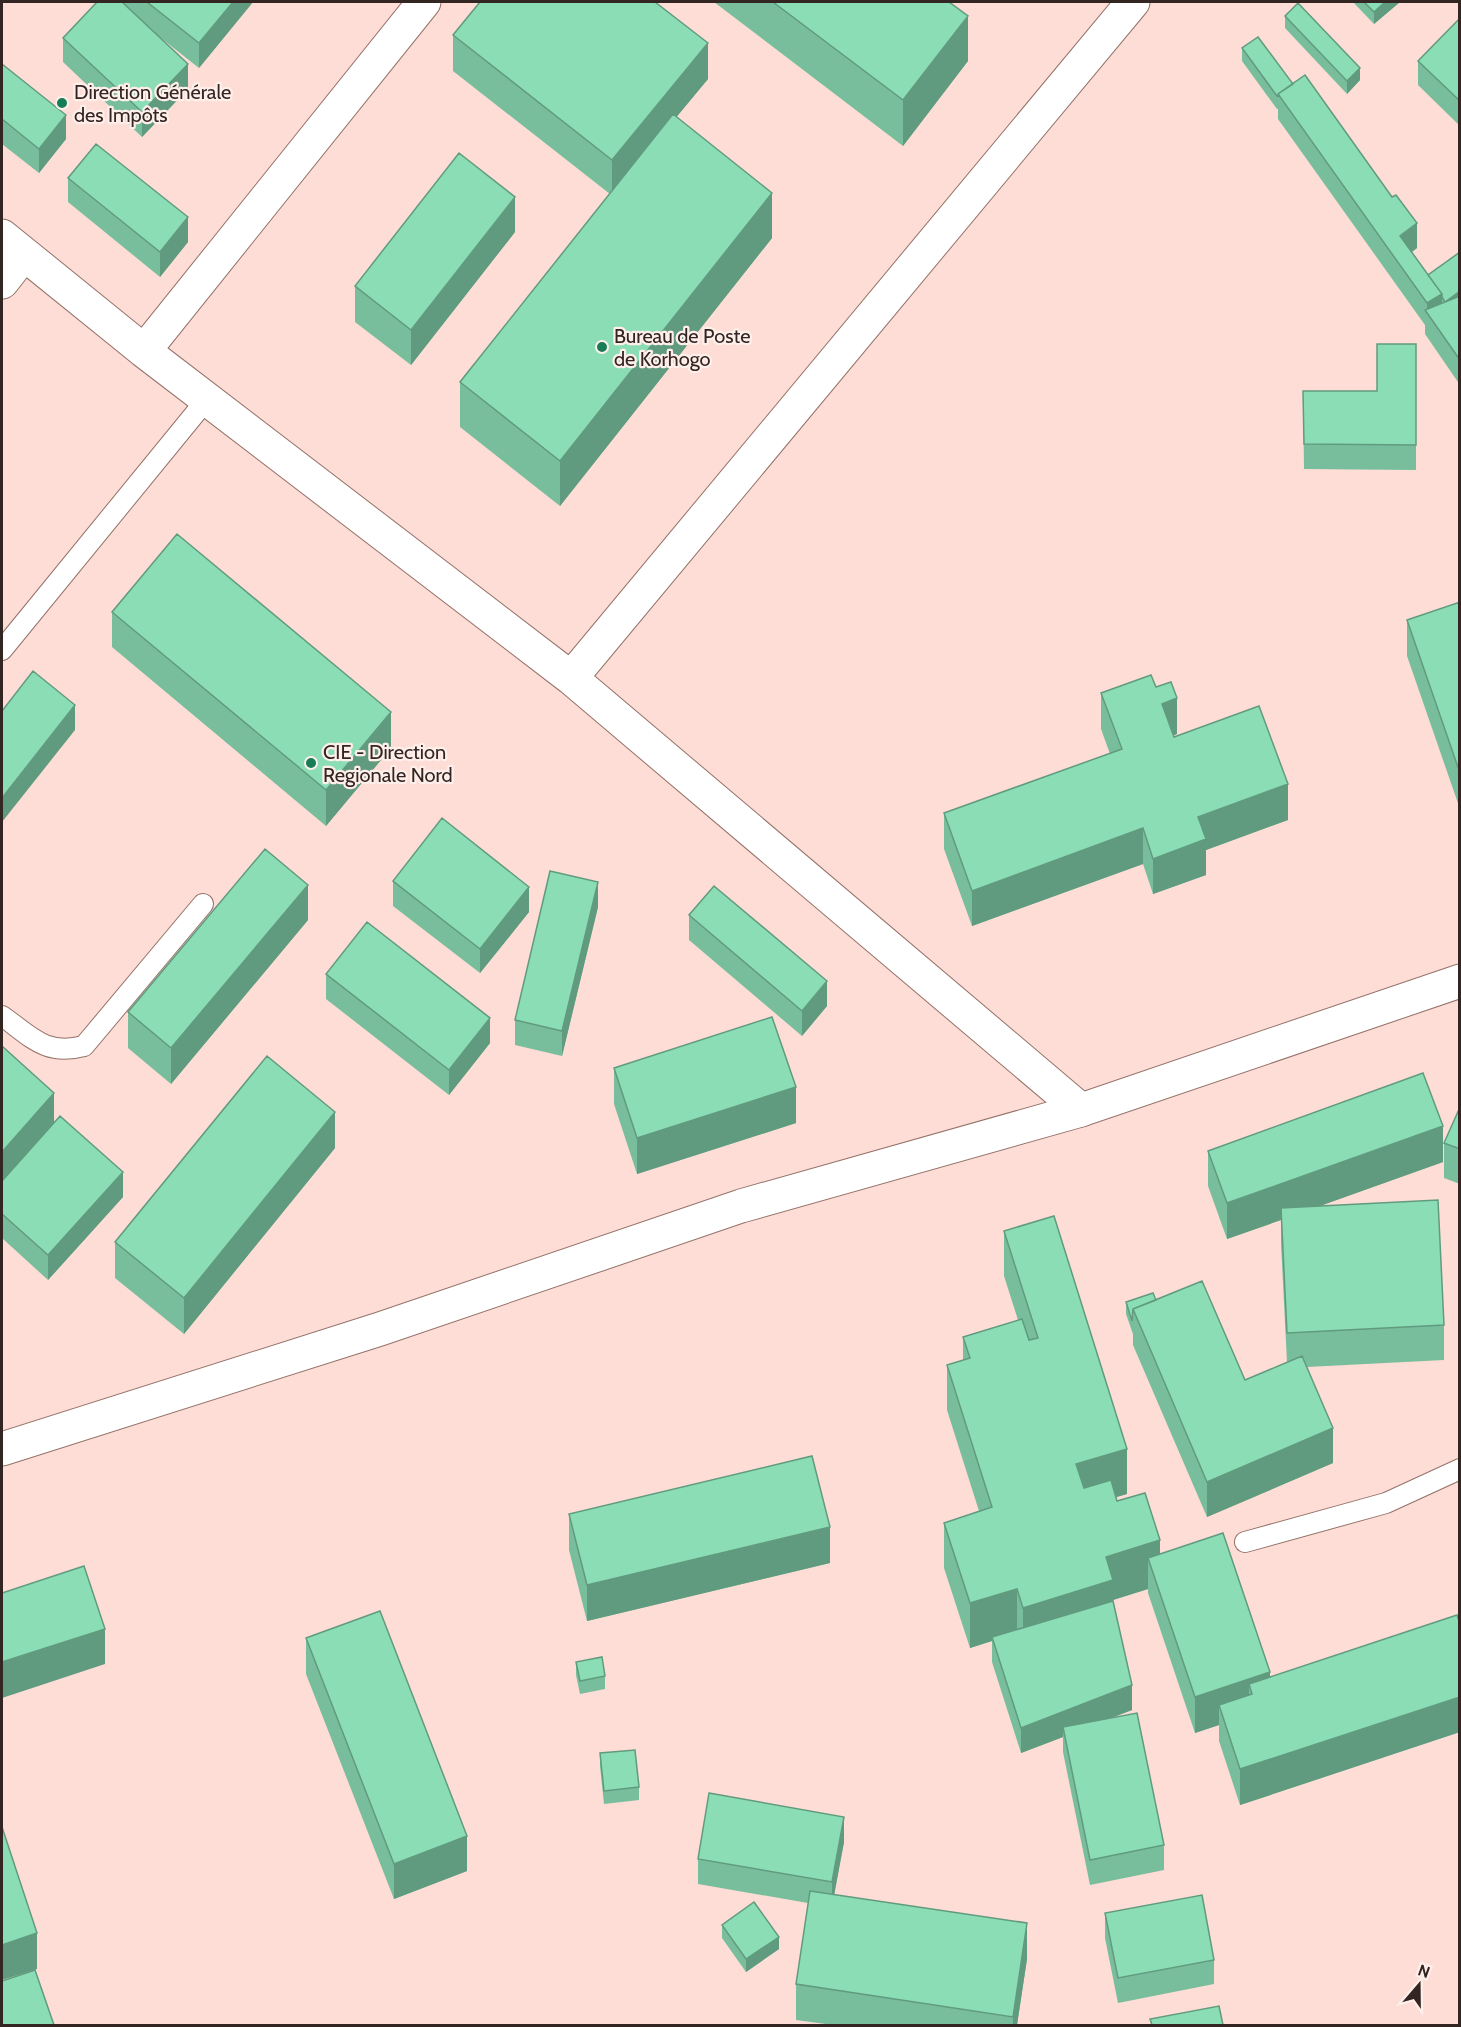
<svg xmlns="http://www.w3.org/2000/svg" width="1461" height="2027" font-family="Cabin,sans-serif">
	<rect width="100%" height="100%" fill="#fdddd5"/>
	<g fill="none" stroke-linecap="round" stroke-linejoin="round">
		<defs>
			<path id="lane" d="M 2,650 L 207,399
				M 2,1016 C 32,1037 45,1056 84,1046 L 203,904
				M 1245,1542 L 1386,1503 L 1460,1469"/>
			<path id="street" d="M 2,236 L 144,351 L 571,678 L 1081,1110
				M 2,282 L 24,254
				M 144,351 L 424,2
				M 571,678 L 1133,2"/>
			<path id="secondary" d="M 2,1449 L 380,1329 L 741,1206 L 1081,1110 L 1460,981"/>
		</defs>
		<!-- lane casing -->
		<use href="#lane" stroke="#947269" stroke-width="22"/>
		<!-- street casing -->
		<use href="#street" stroke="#947269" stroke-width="35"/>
		<!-- secondary casing -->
		<use href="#secondary" stroke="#947269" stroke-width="35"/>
		<!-- lane -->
		<use href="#lane" stroke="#fff" stroke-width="20"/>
		<!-- street -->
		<use href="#street" stroke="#fff" stroke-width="33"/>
		<!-- secondary -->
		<use href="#secondary" stroke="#fff" stroke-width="33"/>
	</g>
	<!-- wall -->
	<path fill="#78be9c" d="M 97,2 L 253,2 L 199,68 L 152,31 L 188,89 L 142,137 L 63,62 L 63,38 Z
		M 714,2 L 949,2 L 968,61 L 903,146 Z
		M 1353,2 L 1400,2 L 1374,24 Z
		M 1285,16 L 1360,80 L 1347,94 L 1285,28 Z
		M 1460,18 L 1460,126 L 1418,85 L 1418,61 Z
		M 453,35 L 708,79 L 676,117 L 772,238 L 560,506 L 460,427 L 460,382 L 610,194 L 453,71 Z
		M 1242,48 L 1293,84 L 1417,248 L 1412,252 L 1428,275 L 1460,252 L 1460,385 L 1425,334 L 1425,325 L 1278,119 L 1278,109 L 1277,109 L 1242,61 Z
		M 2,64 L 66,139 L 39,173 L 2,144 Z
		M 68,178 L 188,242 L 160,277 L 68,202 Z
		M 515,232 L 411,365 L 355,322 L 355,286 Z
		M 1416,344 L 1416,470 L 1304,469 L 1303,391 L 1377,391 Z
		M 1460,602 L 1460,809 L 1407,656 L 1407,620 Z
		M 112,612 L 391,748 L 326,826 L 112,647 Z
		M 1101,693 L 1177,734 L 1173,735 L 1174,737 L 1288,820 L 1206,850 L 1206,875 L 1153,894 L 1143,864 L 972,926 L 944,849 L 944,813 L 1110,754 L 1101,729 Z
		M 393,881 L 529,912 L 480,973 L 393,906 Z
		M 598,907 L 562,1056 L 515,1045 L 515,1020 Z
		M 689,915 L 827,1006 L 802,1036 L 689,940 Z
		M 308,920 L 171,1084 L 128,1048 L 128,1012 Z
		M 326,974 L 490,1043 L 449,1095 L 326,999 Z
		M 2,1046 L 54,1123 L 123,1197 L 48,1280 L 2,1238 Z
		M 614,1068 L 796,1123 L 637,1174 L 614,1104 Z
		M 1460,1107 L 1460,1184 L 1444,1178 L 1444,1143 Z
		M 335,1148 L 184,1334 L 115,1278 L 115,1242 Z
		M 1208,1151 L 1443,1162 L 1319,1206 L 1444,1325 L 1444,1360 L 1307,1367 L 1333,1463 L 1207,1517 L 1133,1345 L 1133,1334 L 1126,1314 L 1126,1302 L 1156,1300 L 1245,1380 L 1287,1362 L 1281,1244 L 1281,1220 L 1227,1239 L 1208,1186 Z
		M 1004,1231 L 1127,1494 L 1116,1497 L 1117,1501 L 1160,1554 L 1270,1677 L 1460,1624 L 1460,1732 L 1240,1805 L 1219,1741 L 1219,1725 L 1195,1733 L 1148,1593 L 1148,1589 L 1113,1600 L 1132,1685 L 1132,1710 L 1111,1718 L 1164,1845 L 1164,1870 L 1090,1885 L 1063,1752 L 1063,1737 L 1021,1753 L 992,1662 L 992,1641 L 970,1648 L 944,1568 L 944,1523 L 979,1511 L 947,1410 L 947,1365 L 963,1360 L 963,1337 L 1018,1320 L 1004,1276 Z
		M 569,1514 L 830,1563 L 587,1621 L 569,1550 Z
		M 306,1638 L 467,1871 L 394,1899 L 306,1674 Z
		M 576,1662 L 605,1676 L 605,1689 L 580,1694 L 576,1675 Z
		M 600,1753 L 639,1787 L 639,1800 L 604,1804 L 600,1766 Z
		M 844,1842 L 834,1894 L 1027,1959 L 1017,2025 L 833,2025 L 796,2020 L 796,1984 L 808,1903 L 698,1884 L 698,1859 Z
		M 1105,1913 L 1214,1960 L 1214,1984 L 1118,2003 L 1105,1938 Z
		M 722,1925 L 779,1949 L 746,1972 L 722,1938 Z"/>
	<!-- shaded-wall -->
	<path fill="#619b7f" d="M 233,2 L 253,2 L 199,68 L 199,43 Z
		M 1385,2 L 1400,2 L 1374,24 L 1374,12 Z
		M 968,16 L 968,61 L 903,146 L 903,100 Z
		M 708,43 L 708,79 L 612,195 L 612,160 Z
		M 188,64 L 188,89 L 142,137 L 142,112 Z
		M 1360,68 L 1360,80 L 1347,94 L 1347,81 Z
		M 66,115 L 66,139 L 39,173 L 39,149 Z
		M 772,193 L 772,238 L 560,506 L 560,461 Z
		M 515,197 L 515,232 L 411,365 L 411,330 Z
		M 188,217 L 188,242 L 160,277 L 160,252 Z
		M 1417,223 L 1417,248 L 1400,260 L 1400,236 Z
		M 1460,291 L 1460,304 L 1445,302 Z
		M 1442,294 L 1442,319 L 1427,313 L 1427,303 Z
		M 1177,698 L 1177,734 L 1162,740 L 1162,704 Z
		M 75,705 L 75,730 L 2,822 L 2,798 Z
		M 391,712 L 391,748 L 326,826 L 326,790 Z
		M 1288,784 L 1288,820 L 1206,850 L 1206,875 L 1153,894 L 1153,859 L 1198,817 Z
		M 1143,828 L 1143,864 L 972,926 L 972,891 Z
		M 598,882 L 598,907 L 562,1056 L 562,1031 Z
		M 308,885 L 308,920 L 171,1084 L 171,1048 Z
		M 529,887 L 529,912 L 480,973 L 480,949 Z
		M 827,981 L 827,1006 L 802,1036 L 802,1011 Z
		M 490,1018 L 490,1043 L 449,1095 L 449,1070 Z
		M 796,1087 L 796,1123 L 637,1174 L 637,1138 Z
		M 54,1093 L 54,1128 L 2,1187 L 2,1152 Z
		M 335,1112 L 335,1148 L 184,1334 L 184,1298 Z
		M 1443,1126 L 1443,1162 L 1281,1220 L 1281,1208 L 1281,1220 L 1227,1239 L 1227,1203 Z
		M 123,1172 L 123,1197 L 48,1280 L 48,1255 Z
		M 1333,1428 L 1333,1463 L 1207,1517 L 1207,1482 Z
		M 1127,1449 L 1127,1494 L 1076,1509 L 1076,1464 Z
		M 830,1527 L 830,1563 L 587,1621 L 587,1585 Z
		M 1160,1540 L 1160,1585 L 1148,1558 L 1148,1589 L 1113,1600 L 1113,1625 L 1023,1653 L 1023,1608 L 1106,1557 Z
		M 1017,1589 L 1017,1634 L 992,1637 L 992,1641 L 970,1648 L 970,1603 Z
		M 105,1629 L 105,1664 L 2,1698 L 2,1662 Z
		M 1270,1672 L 1270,1708 L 1252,1694 L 1249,1684 L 1249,1715 L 1219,1705 L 1219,1725 L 1195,1733 L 1195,1697 Z
		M 1132,1685 L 1132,1710 L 1065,1736 L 1063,1727 L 1063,1737 L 1021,1753 L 1021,1728 Z
		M 1460,1697 L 1460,1732 L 1240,1805 L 1240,1769 Z
		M 844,1817 L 844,1842 L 832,1907 L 832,1882 Z
		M 467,1836 L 467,1871 L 394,1899 L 394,1864 Z
		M 1027,1923 L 1027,1959 L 1017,2025 L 1013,2025 L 1013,2017 Z
		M 37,1933 L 37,1969 L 2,1980 L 2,1945 Z
		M 779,1937 L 779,1949 L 746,1972 L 746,1959 Z"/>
	<!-- building -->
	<path fill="#8bddb5" stroke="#619b7f" stroke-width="1.5" d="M 97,2 L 122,2 L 188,64 L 142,112 L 63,38 Z
		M 147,2 L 233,2 L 199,43 Z
		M 480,2 L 655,2 L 708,43 L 612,160 L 453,35 Z
		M 773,2 L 949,2 L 968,16 L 903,100 Z
		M 1364,2 L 1385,2 L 1374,12 Z
		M 1298,3 L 1360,68 L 1347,81 L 1285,16 Z
		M 1460,18 L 1460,101 L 1418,61 Z
		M 1258,37 L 1293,84 L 1278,94 L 1279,95 L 1277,96 L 1242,48 Z
		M 2,64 L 66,115 L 39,149 L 2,119 Z
		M 1305,75 L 1392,197 L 1396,195 L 1417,223 L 1400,236 L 1442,294 L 1427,303 L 1278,94 Z
		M 673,114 L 772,193 L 560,461 L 460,382 Z
		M 96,144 L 188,217 L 160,252 L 68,178 Z
		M 459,153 L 515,197 L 411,330 L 355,286 Z
		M 1460,252 L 1460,291 L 1445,302 L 1442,297 L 1442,294 L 1428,275 Z
		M 1460,296 L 1460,360 L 1425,310 Z
		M 1377,344 L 1416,344 L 1416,445 L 1304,444 L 1303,391 L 1377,391 Z
		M 177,534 L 391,712 L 326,790 L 112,612 Z
		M 1460,602 L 1460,773 L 1407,620 Z
		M 33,671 L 75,705 L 2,798 L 2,711 Z
		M 1151,675 L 1156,687 L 1171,682 L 1177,698 L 1162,704 L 1174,737 L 1259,706 L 1288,784 L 1198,817 L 1206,839 L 1153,859 L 1143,828 L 972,891 L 944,813 L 1122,749 L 1101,693 Z
		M 442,818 L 529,887 L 480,949 L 393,881 Z
		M 265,849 L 308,885 L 171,1048 L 128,1012 Z
		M 550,871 L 598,882 L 562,1031 L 515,1020 Z
		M 714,886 L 827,981 L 802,1011 L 689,915 Z
		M 367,922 L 490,1018 L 449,1070 L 326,974 Z
		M 772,1017 L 796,1087 L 637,1138 L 614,1068 Z
		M 2,1046 L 54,1093 L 2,1152 Z
		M 267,1056 L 335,1112 L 184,1298 L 115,1242 Z
		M 1423,1073 L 1443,1126 L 1227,1203 L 1208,1151 Z
		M 1460,1107 L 1460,1149 L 1444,1143 Z
		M 60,1116 L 123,1172 L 48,1255 L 2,1214 L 2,1181 Z
		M 1438,1200 L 1444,1325 L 1287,1333 L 1281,1208 Z
		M 1054,1216 L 1127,1449 L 1076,1464 L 1084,1488 L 1111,1480 L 1117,1501 L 1145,1493 L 1160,1540 L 1106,1557 L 1113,1580 L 1023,1608 L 1017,1589 L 970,1603 L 944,1523 L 992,1507 L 947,1365 L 970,1358 L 963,1337 L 1022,1319 L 1029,1340 L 1038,1338 L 1004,1231 Z
		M 1202,1281 L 1245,1380 L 1302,1356 L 1333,1428 L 1207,1482 L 1133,1309 Z
		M 1153,1293 L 1156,1300 L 1133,1309 L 1132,1321 L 1126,1302 Z
		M 812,1456 L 830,1527 L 587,1585 L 569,1514 Z
		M 1223,1533 L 1270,1672 L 1195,1697 L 1148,1558 Z
		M 84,1566 L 105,1629 L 2,1662 L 2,1593 Z
		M 1113,1601 L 1132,1685 L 1021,1728 L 992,1637 Z
		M 380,1611 L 467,1836 L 394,1864 L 306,1638 Z
		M 1457,1615 L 1460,1624 L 1460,1697 L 1240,1769 L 1219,1705 L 1252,1694 L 1249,1684 Z
		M 602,1657 L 605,1676 L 580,1681 L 576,1662 Z
		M 1137,1713 L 1164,1845 L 1090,1860 L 1063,1727 Z
		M 635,1750 L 639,1787 L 604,1791 L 600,1753 Z
		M 709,1793 L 844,1817 L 832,1882 L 698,1859 Z
		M 2,1827 L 37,1933 L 2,1945 Z
		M 810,1891 L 1027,1923 L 1013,2017 L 796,1984 Z
		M 1202,1895 L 1214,1960 L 1118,1978 L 1105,1913 Z
		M 754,1902 L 779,1937 L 746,1959 L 722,1925 Z
		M 35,1970 L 54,2025 L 2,2025 L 2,1981 Z
		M 1219,2006 L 1223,2025 L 1152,2025 L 1150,2019 Z"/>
	<!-- markers -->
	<g fill="#177d57" stroke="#ffefea" stroke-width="2">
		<circle cx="62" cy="103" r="6"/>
		<circle cx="602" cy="347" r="6"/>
		<circle cx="311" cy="763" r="6"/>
	</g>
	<g text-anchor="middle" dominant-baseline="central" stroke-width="4.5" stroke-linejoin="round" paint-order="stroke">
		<!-- poi labels -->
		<g font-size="20" fill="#332521" stroke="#ffefea" text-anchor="start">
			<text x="74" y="92">Direction Générale<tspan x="74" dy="23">des Impôts</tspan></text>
			<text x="614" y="336">Bureau de Poste<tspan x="614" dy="23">de Korhogo</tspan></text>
			<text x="323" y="752">CIE - Direction<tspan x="323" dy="23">Regionale Nord</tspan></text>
		</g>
	</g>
	<!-- border -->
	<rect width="1461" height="2027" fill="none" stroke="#332521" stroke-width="6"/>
	<!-- north arrow -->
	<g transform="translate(1419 1985) rotate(20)" stroke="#ffefea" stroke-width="4.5" paint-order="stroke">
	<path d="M0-4.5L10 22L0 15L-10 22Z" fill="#332521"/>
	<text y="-9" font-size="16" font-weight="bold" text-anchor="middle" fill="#332521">N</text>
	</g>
</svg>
